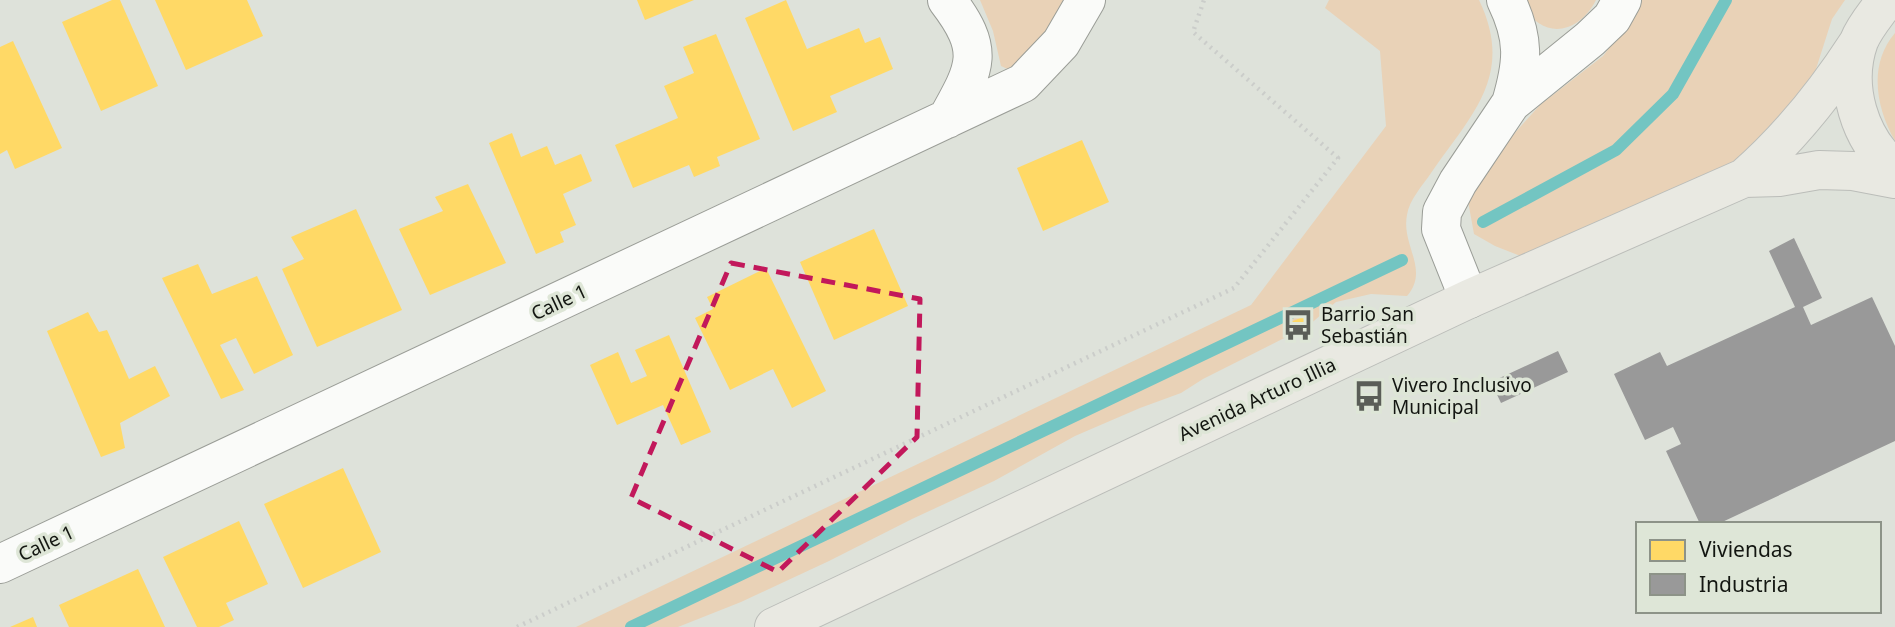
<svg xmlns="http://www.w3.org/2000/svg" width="1895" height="627" font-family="'Noto Sans',sans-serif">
	<rect width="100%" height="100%" fill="#dee2da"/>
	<!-- green -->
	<path fill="#e9d2b7" d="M 980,0 L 1072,0 L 1014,72 L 1001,66 L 993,31 Z
		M 1329,0 L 1479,0 C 1515,75 1472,114 1431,173 C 1423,185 1409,200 1407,215 C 1401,245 1430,270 1407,296 L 1371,294 L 1336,302 L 1308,326 L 1203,379 L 1181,393 L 1140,408 L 1075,436 L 994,481 L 912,519 L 829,561 L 741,602 L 678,627 L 576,627 L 1251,305 L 1386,126 L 1380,51 L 1325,8 Z
		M 1521,0 L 1596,0 C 1577,37 1538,40 1521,0 Z
		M 1642,0 L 1845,0 L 1832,19 L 1808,94 L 1745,157 L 1523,257 L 1495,246 L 1474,234 L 1468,201 L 1496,154 L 1540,105 L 1603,56 L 1639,9 Z
		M 1895,33 L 1895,141 C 1876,107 1868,65 1895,33 Z"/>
	<!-- homes -->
	<path fill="#ffd966" d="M 112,0 L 120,0 L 158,86 L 101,111 L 62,22 Z
		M 155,0 L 247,0 L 263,36 L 186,70 Z
		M 637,0 L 694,0 L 645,20 Z
		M 786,0 L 807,49 L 859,28 L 865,43 L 880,37 L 893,69 L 830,96 L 837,112 L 793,131 L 745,18 Z
		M 716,34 L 760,139 L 717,157 L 720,166 L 694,177 L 689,165 L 633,188 L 615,145 L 678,118 L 664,86 L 694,73 L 683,47 Z
		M 13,41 L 62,148 L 15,169 L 7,150 L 0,154 L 0,47 Z
		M 512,133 L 521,157 L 547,146 L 555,165 L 581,154 L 592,181 L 563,194 L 576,225 L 560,232 L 564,242 L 536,254 L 489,143 Z
		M 1082,140 L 1109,202 L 1043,231 L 1017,168 Z
		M 468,184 L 506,263 L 430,295 L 399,229 L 443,211 L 435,197 Z
		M 356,209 L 402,310 L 317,347 L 282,269 L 304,259 L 291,237 Z
		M 874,229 L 908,306 L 834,340 L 800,262 Z
		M 198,264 L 212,294 L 257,276 L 293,355 L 254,374 L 236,338 L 220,345 L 244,390 L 221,399 L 162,278 Z
		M 766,268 L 826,391 L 792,408 L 773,369 L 730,390 L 695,318 L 713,309 L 707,297 Z
		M 88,312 L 99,332 L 107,330 L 129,379 L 155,366 L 170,396 L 120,423 L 125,448 L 101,457 L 47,331 Z
		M 1303,317 L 1308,326 L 1292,334 L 1288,323 Z
		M 669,335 L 711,432 L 681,445 L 663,405 L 617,425 L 590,365 L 618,352 L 631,383 L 647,376 L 635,350 Z
		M 343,468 L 381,552 L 303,588 L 264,504 Z
		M 239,521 L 268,584 L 226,603 L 234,620 L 219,627 L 197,627 L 163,557 Z
		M 138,569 L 165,627 L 69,627 L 59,605 Z
		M 33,617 L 37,627 L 10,627 Z"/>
	<!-- industry -->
	<path fill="#999" d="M 1794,238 L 1822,298 L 1803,307 L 1811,325 L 1872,297 L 1895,346 L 1895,441 L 1718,524 L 1700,524 L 1666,451 L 1681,444 L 1673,427 L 1645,440 L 1614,374 L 1660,352 L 1667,366 L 1795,307 L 1769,251 Z
		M 1558,351 L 1568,372 L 1501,403 L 1491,382 Z"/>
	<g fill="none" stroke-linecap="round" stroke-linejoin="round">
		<!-- stream -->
		<path stroke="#73c5c2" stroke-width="12" d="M 1483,222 L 1616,150 L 1673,94 L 1726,0
			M 631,627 L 1402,260"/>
		<defs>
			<path id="minor" d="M 947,0 C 986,51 976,67 947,119
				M 1506,0 C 1525,39 1523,62 1511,103
				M 1469,299 L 1441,229 L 1442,212 L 1458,182 L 1511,103 L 1590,39 L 1612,18 L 1622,0
				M 0,564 L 1023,83 L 1061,43 L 1086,0"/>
			<path id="major" d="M 1886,0 C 1877,13 1865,26 1859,41 C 1843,86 1859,139 1895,169
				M 1744,178 L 1779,177 L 1819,170 L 1853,171 L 1895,179
				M 774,627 L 1469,299 L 1744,178 C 1790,138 1825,94 1858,43"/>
		</defs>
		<!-- minor casing -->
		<use href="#minor" stroke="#9a9d97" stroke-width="40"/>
		<!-- major casing -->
		<use href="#major" stroke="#bbbdb9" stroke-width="40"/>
		<!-- path -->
		<path stroke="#cbcdca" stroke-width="4.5" stroke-dasharray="2 5" stroke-linecap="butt" d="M 517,627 L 1234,288 L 1338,158 L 1193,32 L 1204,0"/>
		<!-- minor -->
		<use href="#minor" stroke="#fafbf9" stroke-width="38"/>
		<!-- major -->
		<use href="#major" stroke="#e9e9e2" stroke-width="38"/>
	</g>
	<!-- marked area -->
	<path fill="none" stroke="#c2185b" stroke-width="5" stroke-dasharray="14 9" stroke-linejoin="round" d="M 731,263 L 920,299 L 917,437 L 778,572 L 631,498 Z"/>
	<!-- icons -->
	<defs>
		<symbol id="bus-bare" viewBox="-9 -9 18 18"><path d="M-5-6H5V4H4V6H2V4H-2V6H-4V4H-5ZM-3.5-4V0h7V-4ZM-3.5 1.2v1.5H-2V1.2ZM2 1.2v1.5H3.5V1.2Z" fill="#5a5d57" stroke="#dee6d7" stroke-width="2.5" paint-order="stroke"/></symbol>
	</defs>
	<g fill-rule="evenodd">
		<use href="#bus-bare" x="1276" y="303" width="44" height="44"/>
		<use href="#bus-bare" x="1347" y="374" width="44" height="44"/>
	</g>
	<g text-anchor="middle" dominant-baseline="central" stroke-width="7" stroke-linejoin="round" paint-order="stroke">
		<!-- street labels -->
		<g font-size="19" fill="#131611" stroke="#dee6d7">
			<text transform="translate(559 302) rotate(-25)">Calle 1</text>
			<text transform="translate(1257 399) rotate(-25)">Avenida Arturo Illia</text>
			<text transform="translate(46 543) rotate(-25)">Calle 1</text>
		</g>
		<!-- poi labels -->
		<g font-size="19" fill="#131611" stroke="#dee6d7" text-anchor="start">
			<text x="1321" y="314">Barrio San<tspan x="1321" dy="22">Sebastián</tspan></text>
			<text x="1392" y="385">Vivero Inclusivo<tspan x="1392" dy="22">Municipal</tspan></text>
		</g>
	</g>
	<!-- legend -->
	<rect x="1636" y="522" width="245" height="91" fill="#dee6d7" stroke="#8d9388" stroke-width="2"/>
	<rect x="1650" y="540" width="35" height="21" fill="#ffd966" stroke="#8d9388" stroke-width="2"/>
	<text x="1699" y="557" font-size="21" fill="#131611">Viviendas</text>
	<rect x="1650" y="574" width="35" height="21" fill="#999999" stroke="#8d9388" stroke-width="2"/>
	<text x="1699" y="592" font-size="21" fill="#131611">Industria</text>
</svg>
